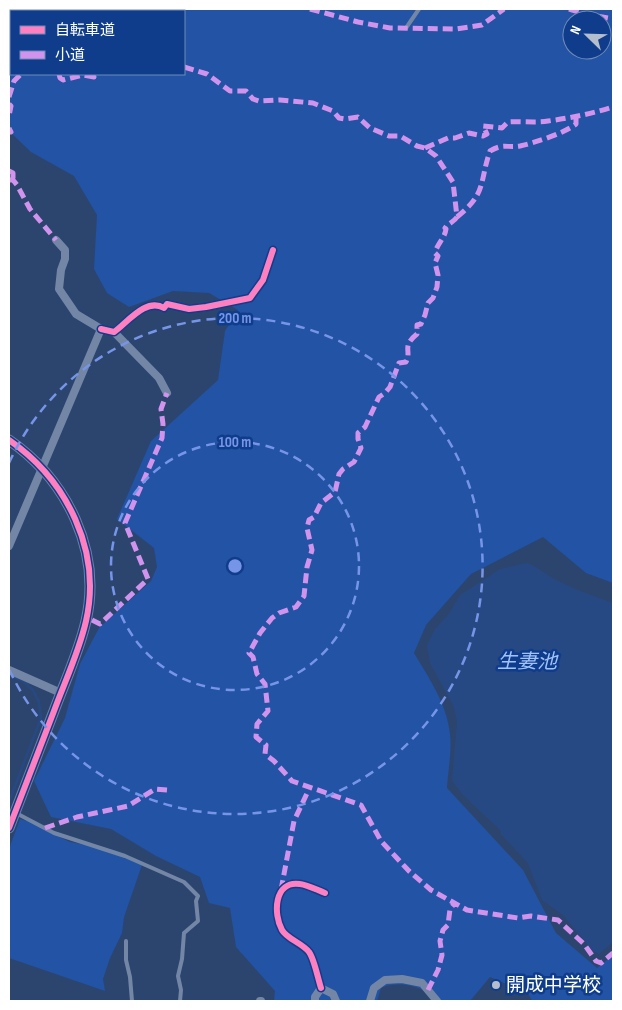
<svg xmlns="http://www.w3.org/2000/svg" width="622" height="1010" font-family="'Sofia Sans Condensed','Noto Sans JP',sans-serif">
	<rect width="100%" height="100%" fill="#2c456f"/>
	<!-- green -->
	<path fill="#2253a4" fill-rule="evenodd" d="M 9,9 L 613,9 L 613,583 L 586,573 L 543,537 L 471,574 L 426,625 L 414,653 C 429,678 447,704 450,734 C 452,751 448,771 447,788 L 523,870 L 556,933 L 597,968 L 613,955 L 613,1001 L 532,1001 L 528,993 L 490,977 L 470,1001 L 435,1001 C 432,998 429,994 426,992 C 415,984 392,982 381,988 L 377,1001 L 274,1001 L 275,991 L 236,947 L 230,908 L 209,903 L 200,877 L 156,856 L 111,829 L 51,817 L 34,781 L 65,718 L 80,664 L 99,628 L 151,581 L 157,567 L 154,548 L 117,519 L 151,441 L 218,380 L 225,331 L 238,310 L 209,293 L 173,291 L 129,307 L 107,293 L 94,269 L 97,215 L 74,176 L 31,152 L 9,131 ZM 11,11 L 184,11 L 184,74 L 11,74 ZM 572,20 L 602,20 L 602,50 L 572,50 Z
		M 20,819 L 31,822 L 47,831 L 70,842 L 114,850 L 143,862 L 124,917 L 122,933 L 110,958 L 103,979 L 105,991 L 9,958 L 9,849 Z"/>
	<!-- water -->
	<path fill="#274983" d="M 527,563 C 538,567 545,574 554,579 C 574,589 593,596 613,603 L 613,942 L 599,954 L 593,951 L 563,915 L 542,900 L 528,863 L 501,834 L 500,830 L 463,795 L 452,781 L 457,722 L 454,707 L 430,663 L 427,645 L 435,629 L 449,614 L 460,595 L 500,569 Z"/>
	<g fill="none" stroke-linecap="round" stroke-linejoin="round">
		<!-- stream -->
		<path stroke="#274983" stroke-width="2.5" d="M 9,675 L 23,681 L 33,690 L 39,702 L 41,718 L 9,802"/>
		<!-- lane -->
		<path stroke="#7386a5" stroke-width="4" d="M 406,28 L 419,9
			M 16,813 L 54,833 L 125,856 L 184,882 L 198,896 L 196,901 L 198,921 L 184,933 L 182,959 L 178,976 L 181,990 L 180,1001
			M 126,941 L 126,960 L 130,977 L 132,1001"/>
		<!-- street -->
		<path stroke="#7386a5" stroke-width="8" d="M 101,329 L 114,332 C 127,323 146,297 164,308 L 167,304 L 189,309 L 206,307 L 250,298 L 263,280 L 273,250
			M 114,332 L 159,378 L 167,393
			M 9,546 L 101,329 L 76,314 L 59,289 L 61,270 L 65,259 L 65,250 L 56,240
			M 9,670 L 61,693
			M 321,988 C 318,979 314,958 309,952 C 302,943 287,939 282,930 C 273,914 274,880 300,884 C 308,885 317,890 325,893
			M 321,988 L 333,994 L 336,1001
			M 260,1001 L 261,1001
			M 315,1001 L 315,997 L 321,988
			M 370,1001 L 374,988 L 385,980 L 402,979 L 422,983 L 437,1001"/>
		<!-- secondary -->
		<path stroke="#6f81a0" stroke-width="11" d="M 9,440 C 67,480 102,551 86,621 C 79,652 65,681 54,711 C 39,750 24,789 9,828"/>
		<!-- quiet -->
		<path stroke="#d193ec" stroke-width="5" stroke-dasharray="10 5" stroke-linecap="butt" d="M 13,9 L 17,11
			M 85,9 L 86,11
			M 310,9 L 358,22 L 390,28 L 456,29 L 482,25 L 504,9
			M 569,9 L 585,14 L 613,19
			M 9,21 L 11,27
			M 184,67 L 207,74 L 230,91 L 246,91 L 253,99 L 259,101 L 280,100 L 313,103 L 333,111 L 339,118 L 345,119 L 358,117 L 370,128 L 389,136 L 400,136 L 417,146 L 425,148 L 436,156 L 453,182 L 457,217 C 454,222 449,223 445,228 L 446,229 C 445,238 437,244 435,253 L 438,256 L 435,263 L 438,275 L 437,287 L 433,298 L 428,303 L 425,315 L 421,324 L 417,325 L 417,334 C 401,347 412,350 406,362 L 399,363 L 390,387 L 385,393 L 379,397 L 365,427 L 358,433 L 358,439 L 361,448 L 354,462 L 343,469 L 339,474 L 335,492 L 321,503 L 314,517 L 309,520 L 307,528 L 312,550 L 307,567 L 304,596 L 296,607 L 279,613 L 272,618 L 260,633 L 249,653 L 253,657 L 257,674 L 265,684 L 268,711 L 257,724 L 256,737 L 266,745 L 265,754 L 274,761 L 292,781 L 361,805 L 381,841 L 409,871 L 431,890 L 467,910 L 518,918 L 531,916 L 558,920 L 584,944 L 596,961 L 601,963 L 613,953
			M 59,74 L 60,78 L 63,80 L 83,75 L 94,77 L 87,74
			M 9,97 L 14,81 L 21,74
			M 9,104 L 11,106 L 9,116
			M 9,128 L 11,132 L 9,132
			M 425,148 L 448,138 L 455,138 L 469,133 L 483,136 L 487,134 L 483,126 L 502,128 L 508,122 C 521,121 535,123 548,121 C 570,118 591,114 613,107
			M 9,171 L 13,173 L 13,180
			M 9,180 L 13,180 L 17,185 L 30,209 L 56,240
			M 457,217 C 487,193 479,183 490,151 C 504,143 506,148 520,146 C 534,143 565,133 576,124 L 576,118
			M 92,620 L 100,624 L 148,579 L 125,523 L 162,438 L 163,424 L 161,409 L 167,393
			M 45,828 L 77,817 L 128,806 L 155,789 L 167,790
			M 281,890 L 294,821 L 310,787
			M 428,990 L 438,970 L 442,955 L 440,941 L 443,930 L 448,925 L 450,909 L 455,903"/>
		<defs>
			<path id="cycleway" d="M 101,329 L 114,332 C 127,323 146,297 164,308 L 167,304 L 189,309 L 206,307 L 250,298 L 263,280 L 273,250
				M 9,440 C 67,480 102,551 86,621 C 79,652 65,681 54,711 C 39,750 24,789 9,828
				M 321,988 C 318,979 314,958 309,952 C 302,943 287,939 282,930 C 273,914 274,880 300,884 C 308,885 317,890 325,893"/>
		</defs>
		<!-- cycleway casing -->
		<use href="#cycleway" stroke="#0f3d8c" stroke-width="9"/>
		<!-- cycleway -->
		<use href="#cycleway" stroke="#ff80c0" stroke-width="6"/>
	</g>
	<!-- distance rings -->
	<g fill="none" stroke="#7795e8" stroke-width="2.5" stroke-dasharray="9 6">
		<circle cx="235" cy="566" r="124"/>
		<path d="M9 463A248 248 0 1 1 9 669"/>
	</g>
	<!-- markers -->
	<circle fill="#b5becd" stroke="#0f3d8c" stroke-width="2" cx="496" cy="985" r="5"/>
	<g text-anchor="middle" dominant-baseline="central" stroke-width="5" stroke-linejoin="round" paint-order="stroke">
		<!-- poi labels -->
		<g font-size="19" fill="#fff" stroke="#0f3d8c" text-anchor="start">
			<text x="506" y="985">開成中学校</text>
		</g>
		<!-- water labels -->
		<g font-size="20" font-style="italic" fill="#a1c3fa" stroke="#0f3d8c">
			<text x="527" y="662">生妻池</text>
		</g>
	</g>
	<circle cx="235" cy="566" r="8" fill="#7795e8" stroke="#0f3d8c" stroke-width="2.5"/>
	<g font-size="15" text-anchor="middle" font-weight="bold" fill="#7795e8" stroke="#0f3d8c" stroke-width="5" stroke-linejoin="round" paint-order="stroke">
		<text x="235" y="323">200 m</text>
		<text x="235" y="447">100 m</text>
	</g>
	<!-- border -->
	<rect width="622" height="1010" fill="none" stroke="#ffffff" stroke-width="20"/>
	<!-- legend -->
	<rect x="10" y="10" width="175" height="65" fill="#0f3d8c" stroke="#6f8bba"/>
	<rect x="20" y="26" width="25" height="8" fill="#ff80c0" stroke="#6f8bba"/>
	<text x="55" y="35" font-size="15" fill="#ffffff">自転車道</text>
	<rect x="20" y="51" width="25" height="8" fill="#d193ec" stroke="#6f8bba"/>
	<text x="55" y="60" font-size="15" fill="#ffffff">小道</text>
	<!-- north arrow -->
	<g transform="translate(587 35) rotate(293)"><circle r="24" fill="#0f3d8c" stroke="#6f8bba"/>
	<path d="M0-4L9 19L0 12L-9 19Z" fill="#b5becd"/>
	<text y="-8" font-size="14" font-weight="bold" text-anchor="middle" fill="#ffffff">N</text>
	</g>
</svg>
